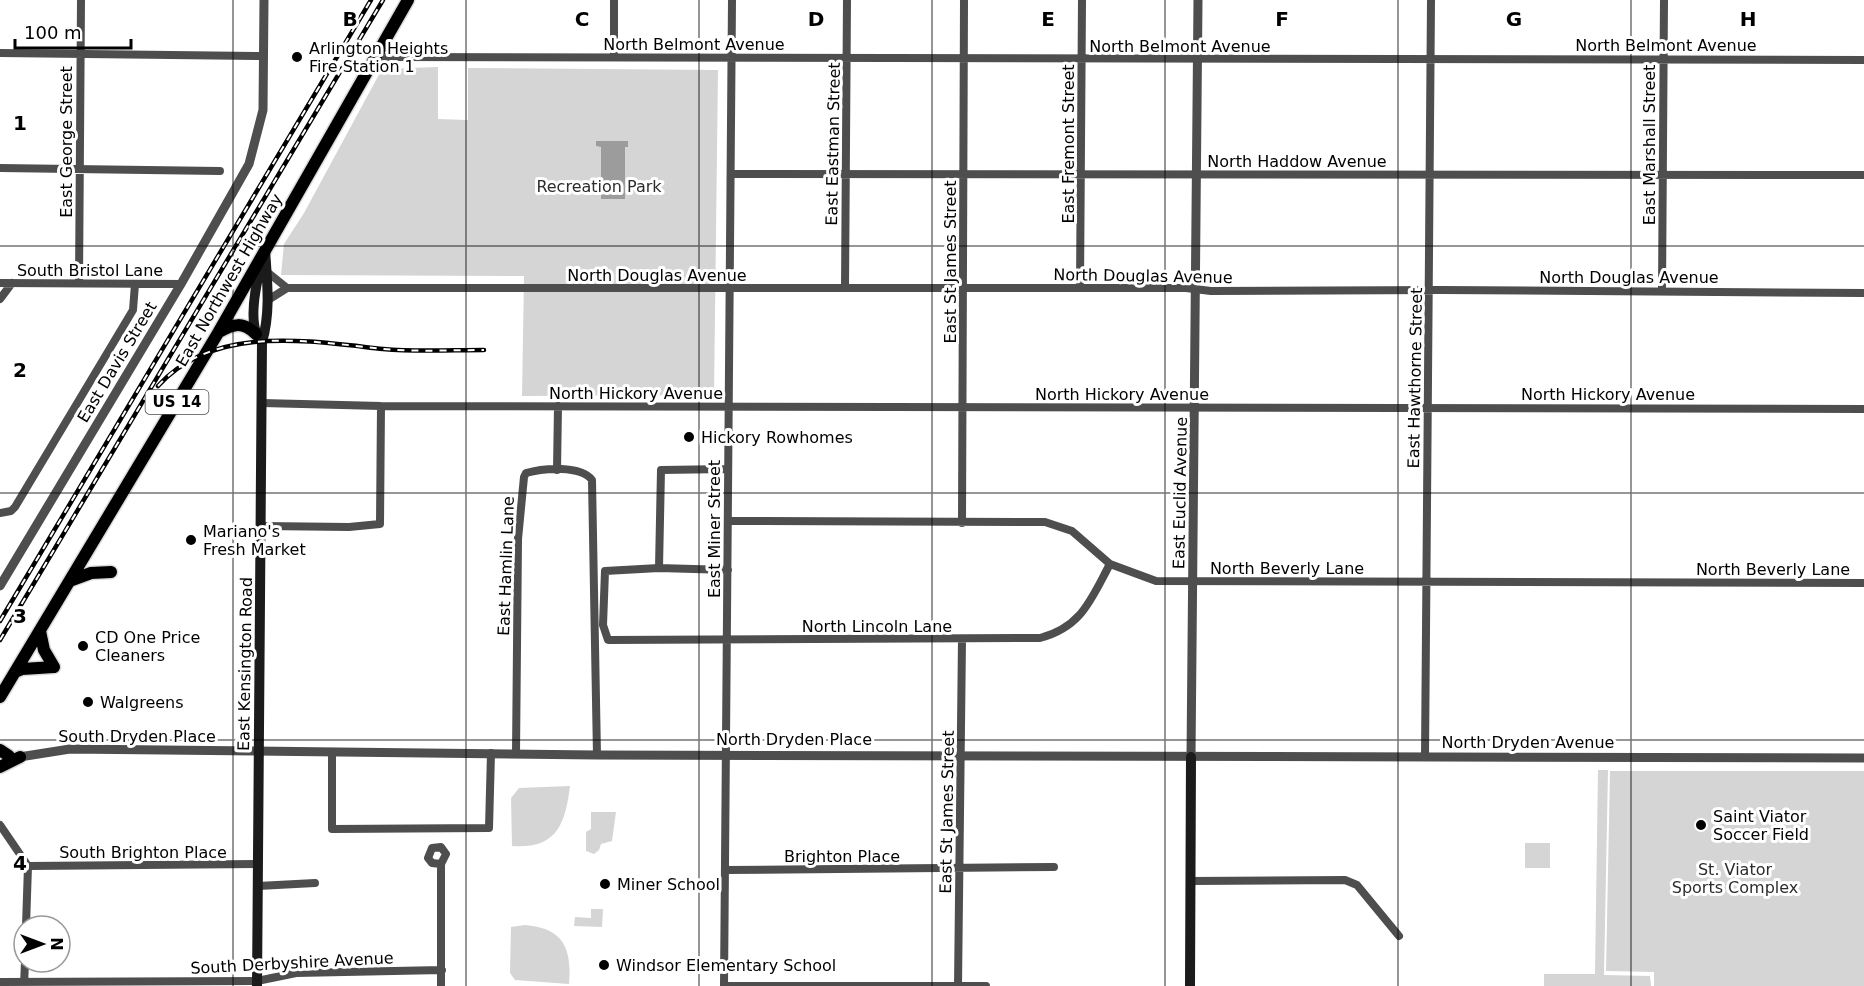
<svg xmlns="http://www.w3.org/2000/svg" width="1864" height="986" font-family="'DejaVu Sans',sans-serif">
	<rect width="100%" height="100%" fill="#fff"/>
	<!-- green -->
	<path fill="#d5d5d5" d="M 438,67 L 438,119 L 468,120 L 468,68 L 718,70 L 714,395 L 522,396 L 524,276 L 281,275 L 284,244 L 304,213 L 382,69 Z
		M 1598,770 L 1608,770 L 1604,975 L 1650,976 L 1651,986 L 1544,986 L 1544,974 L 1595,974 Z
		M 1610,771 L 1864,771 L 1864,986 L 1654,986 L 1654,972 L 1606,971 Z
		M 570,786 C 565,826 556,849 512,846 L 511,798 L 519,788 Z
		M 591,812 L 616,812 L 612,841 L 601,844 L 599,850 L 594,854 L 586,851 L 586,832 L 591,829 Z
		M 1525,843 L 1550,843 L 1550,868 L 1525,868 Z
		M 591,909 L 603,909 L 602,927 L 574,926 L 575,917 L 591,918 Z
		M 525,925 C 564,928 572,949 569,984 L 515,980 L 510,973 L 511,927 Z"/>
	<!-- water -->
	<path fill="#9c9c9c" d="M 596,141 L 628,141 L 628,147 L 625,147 L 625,199 L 601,199 L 601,147 L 596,146 Z"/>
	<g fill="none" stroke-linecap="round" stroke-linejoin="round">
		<defs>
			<path id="primary" d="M 219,332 C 234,324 242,321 256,334
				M 72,580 L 91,573 L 111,572
				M 40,631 L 44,650 L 54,667
				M 15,672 L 22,669 L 54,667
				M 0,697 L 218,333 L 408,0
				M 0,750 L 9,756
				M 0,767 L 20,757"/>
		</defs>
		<!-- primary casing -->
		<use href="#primary" stroke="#dbdbdb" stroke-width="15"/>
		<!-- minor -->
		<path stroke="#4e4e4e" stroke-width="8" d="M 0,53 L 263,56
			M 376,57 L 1864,60
			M 614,57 L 614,0
			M 0,168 L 220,171
			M 731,174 L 1864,175
			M 266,271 L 287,288 L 268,300
			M 0,283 L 181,284
			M 79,283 L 81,0
			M 287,288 L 1186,288 L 1211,291 L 1441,290 L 1864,293
			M 845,288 L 847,0
			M 1080,288 L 1082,0
			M 1662,291 L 1664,0
			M 0,299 L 12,283
			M 262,403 L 381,406 L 1864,409
			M 728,469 L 661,470 L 659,568 L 605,571 L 603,625 L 608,640 L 1040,638 C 1082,627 1091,599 1110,564
			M 557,470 L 558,406
			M 0,513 L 11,511 L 15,507 L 133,310 L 135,284
			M 728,521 L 1045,522 L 1072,531 L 1110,564 L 1156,581 L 1864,583
			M 962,523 L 964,0
			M 262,526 L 349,527 L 380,524 L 381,406
			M 659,568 L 728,570
			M 332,752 L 332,829 L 489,828 L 491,753
			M 516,753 L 518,539 L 524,477 L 526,473 C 543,468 581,465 592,480 L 597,755
			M 1425,757 L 1431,0
			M 0,825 L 28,866 L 26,926
			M 441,864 L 432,863 L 428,858 L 432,848 L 441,847 L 446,854 L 441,864 L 441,986
			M 28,866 L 258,864
			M 725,870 L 1054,867
			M 1191,881 L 1345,880 L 1357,885 L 1399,936
			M 258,886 L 315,883
			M 0,982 L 257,981 L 296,973 L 442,970
			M 24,986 L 25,962
			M 724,986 L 732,0
			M 724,986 L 986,986
			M 958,986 L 962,639"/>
		<!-- tertiary -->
		<path stroke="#4e4e4e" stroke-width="9" d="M 0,586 L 181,284 L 249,164 L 263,110 L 264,0
			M 1191,757 L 1198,0
			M 13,758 L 70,749 L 597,755 L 1864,758"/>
		<!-- secondary -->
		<path stroke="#1b1b1b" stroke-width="10" d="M 258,337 C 248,319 257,280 262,261
			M 257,986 L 262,342 C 271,312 267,280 265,250
			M 1190,986 L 1191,757"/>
		<!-- primary -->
		<use href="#primary" stroke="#000" stroke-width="12"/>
		<defs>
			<path id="rail" d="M 158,386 C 214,324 309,341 383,349 C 416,352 451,350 484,350
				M 0,621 L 371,0
				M 0,640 L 383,0"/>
		</defs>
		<!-- rail casing -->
		<use href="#rail" stroke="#000" stroke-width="4.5"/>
		<!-- rail -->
		<use href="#rail" stroke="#fff" stroke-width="2" stroke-dasharray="7" stroke-linecap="butt"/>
	</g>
	<!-- grid -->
	<path fill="none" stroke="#000" stroke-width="1.5" stroke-opacity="0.55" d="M 233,0 L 233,986M 466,0 L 466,986M 699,0 L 699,986M 932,0 L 932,986M 1165,0 L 1165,986M 1398,0 L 1398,986M 1631,0 L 1631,986M 0,246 L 1864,246M 0,493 L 1864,493M 0,740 L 1864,740"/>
	<!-- markers -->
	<g fill="#000" stroke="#fff" stroke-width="2">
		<circle cx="297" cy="57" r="6"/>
		<circle cx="689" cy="437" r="6"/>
		<circle cx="191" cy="540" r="6"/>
		<circle cx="83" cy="646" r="6"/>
		<circle cx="88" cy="702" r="6"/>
		<circle cx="1701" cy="825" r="6"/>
		<circle cx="605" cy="884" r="6"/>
		<circle cx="604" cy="965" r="6"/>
	</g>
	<g text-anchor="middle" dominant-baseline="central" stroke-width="6" stroke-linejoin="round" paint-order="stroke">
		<!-- shield labels -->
		<rect fill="#fff" stroke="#4c4c4c" stroke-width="1.5" x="145.5" y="390" width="63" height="24" rx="4.5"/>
		<g font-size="15" font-weight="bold" fill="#000">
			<text x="177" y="402">US 14</text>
		</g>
		<!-- street labels -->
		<g font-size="16" fill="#000" stroke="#fff">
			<text x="694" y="44">North Belmont Avenue</text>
			<text x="1666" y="45">North Belmont Avenue</text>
			<text x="1180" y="46">North Belmont Avenue</text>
			<text transform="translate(66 142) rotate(-90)">East George Street</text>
			<text transform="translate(833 144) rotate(-89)">East Eastman Street</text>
			<text transform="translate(1068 144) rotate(-90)">East Fremont Street</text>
			<text transform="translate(1649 145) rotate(-90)">East Marshall Street</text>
			<text x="1297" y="161">North Haddow Avenue</text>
			<text transform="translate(950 262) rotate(-90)">East St James Street</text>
			<text x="90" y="270">South Bristol Lane</text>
			<text x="657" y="275">North Douglas Avenue</text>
			<text transform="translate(1143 276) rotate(1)">North Douglas Avenue</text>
			<text x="1629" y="277">North Douglas Avenue</text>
			<text transform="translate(229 280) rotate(-60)">East Northwest Highway</text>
			<text transform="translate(117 362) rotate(-59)">East Davis Street</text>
			<text transform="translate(1415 378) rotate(-89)">East Hawthorne Street</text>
			<text x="636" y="393">North Hickory Avenue</text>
			<text x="1122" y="394">North Hickory Avenue</text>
			<text x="1608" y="394">North Hickory Avenue</text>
			<text transform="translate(1180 493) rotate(-89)">East Euclid Avenue</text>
			<text transform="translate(714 529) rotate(-90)">East Miner Street</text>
			<text transform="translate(506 566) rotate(-88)">East Hamlin Lane</text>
			<text x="1287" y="568">North Beverly Lane</text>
			<text x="1773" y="569">North Beverly Lane</text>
			<text x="877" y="626">North Lincoln Lane</text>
			<text transform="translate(245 664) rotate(-89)">East Kensington Road</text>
			<text x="137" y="736">South Dryden Place</text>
			<text x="794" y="739">North Dryden Place</text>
			<text x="1528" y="742">North Dryden Avenue</text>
			<text transform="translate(947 812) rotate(-89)">East St James Street</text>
			<text x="143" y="852">South Brighton Place</text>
			<text x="842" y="856">Brighton Place</text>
			<text transform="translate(292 963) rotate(-3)">South Derbyshire Avenue</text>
		</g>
		<!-- poi labels -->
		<g font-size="16" fill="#000" stroke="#fff" text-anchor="start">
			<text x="309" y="48">Arlington Heights<tspan x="309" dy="18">Fire Station 1</tspan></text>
			<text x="701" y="437">Hickory Rowhomes</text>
			<text x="203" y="531">Mariano's<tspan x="203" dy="18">Fresh Market</tspan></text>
			<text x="95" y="637">CD One Price<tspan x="95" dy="18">Cleaners</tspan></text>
			<text x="100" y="702">Walgreens</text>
			<text x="1713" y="816">Saint Viator<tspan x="1713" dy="18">Soccer Field</tspan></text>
			<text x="617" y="884">Miner School</text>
			<text x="616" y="965">Windsor Elementary School</text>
		</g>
		<!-- park labels -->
		<g font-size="16" fill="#2c2c2c" stroke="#fff">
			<text x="599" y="186">Recreation Park</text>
			<text x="1735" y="869">St. Viator<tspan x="1735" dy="18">Sports Complex</tspan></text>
		</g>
	</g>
	<g font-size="20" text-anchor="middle" font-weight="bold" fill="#000" stroke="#fff" stroke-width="6" stroke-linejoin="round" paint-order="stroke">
		<text x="350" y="26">B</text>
		<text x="582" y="26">C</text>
		<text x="816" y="26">D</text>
		<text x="1048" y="26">E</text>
		<text x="1282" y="26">F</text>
		<text x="1514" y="26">G</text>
		<text x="1748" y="26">H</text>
		<text x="20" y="130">1</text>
		<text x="20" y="377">2</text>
		<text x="20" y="623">3</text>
		<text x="20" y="870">4</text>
	</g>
	<!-- north arrow -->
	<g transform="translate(42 944) rotate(90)"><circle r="28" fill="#ffffff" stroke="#999999" stroke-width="1.5"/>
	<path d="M0-4.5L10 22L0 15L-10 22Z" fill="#000000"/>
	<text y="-9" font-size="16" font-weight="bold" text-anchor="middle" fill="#000000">N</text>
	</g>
	<!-- scale -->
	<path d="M15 39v9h116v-9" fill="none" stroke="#000000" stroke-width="3"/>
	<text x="24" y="39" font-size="18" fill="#000000" stroke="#ffffff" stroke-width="4.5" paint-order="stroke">100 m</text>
</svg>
